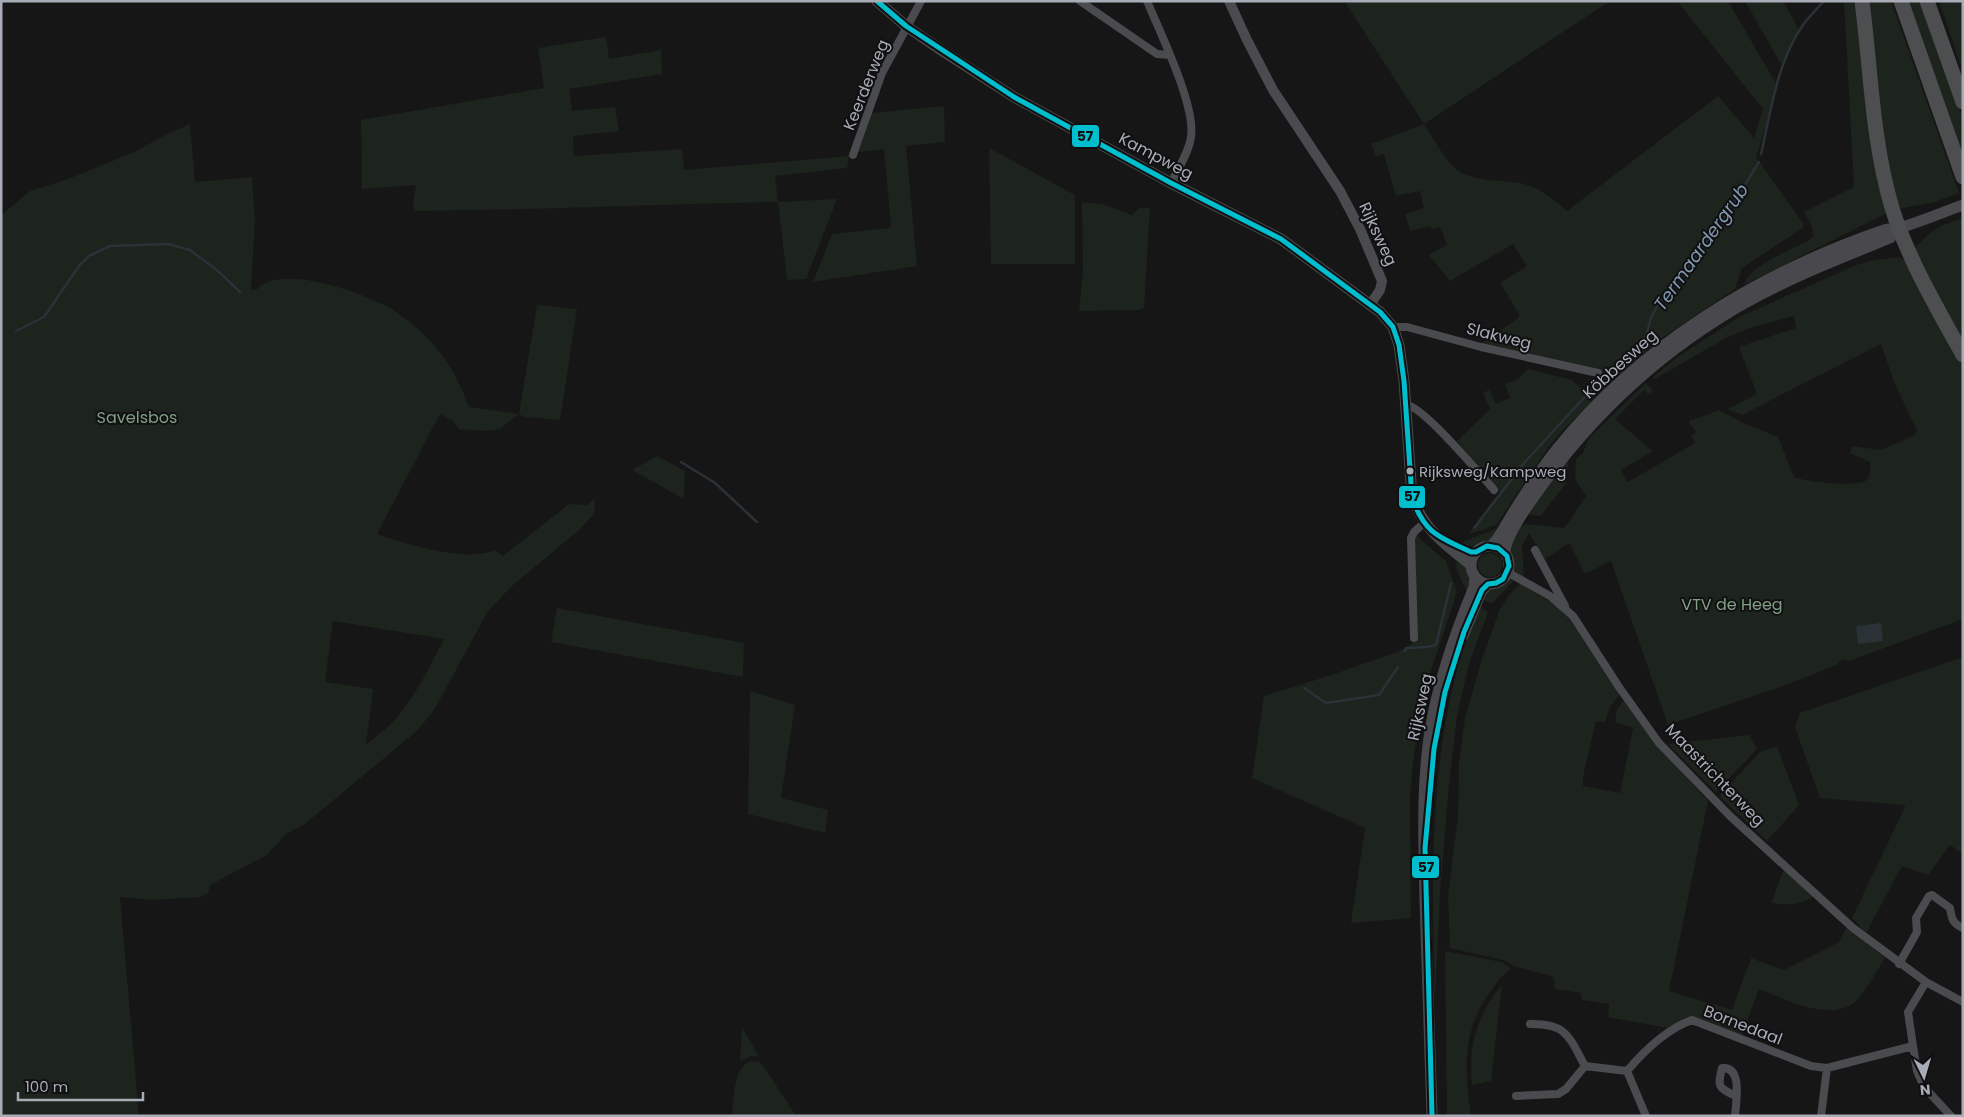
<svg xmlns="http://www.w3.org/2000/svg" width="1964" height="1117" font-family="Poppins,sans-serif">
	<rect width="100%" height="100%" fill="#161616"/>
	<!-- green -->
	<path fill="#1d231d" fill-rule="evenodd" d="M 1352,1 L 1610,1 L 1424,124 C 1433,138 1446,162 1459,171 C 1478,183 1503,179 1524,184 C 1540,188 1554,200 1567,211 L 1718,96 L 1754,138 L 1763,109 L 1677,1 L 1728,1 L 1778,87 L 1756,157 L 1803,223 L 1803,228 L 1742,268 L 1735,289 L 1659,340 L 1614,379 L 1566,427 L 1550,445 L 1496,525 L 1468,535 L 1500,492 L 1457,441 L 1490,409 L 1483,393 L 1489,390 L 1496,404 L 1510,398 L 1505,384 L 1517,380 L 1528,369 L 1572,380 L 1585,391 L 1600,371 L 1482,343 L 1518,318 L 1519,314 L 1500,283 L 1527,266 L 1513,244 L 1450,281 L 1429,255 L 1447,245 L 1440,227 L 1432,229 L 1430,226 L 1410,231 L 1405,214 L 1424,208 L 1420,191 L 1396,196 L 1384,154 L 1376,156 L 1371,144 L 1424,124 L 1346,4 Z
		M 1745,1 L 1783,1 L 1800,31 L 1790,49 L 1783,68 Z
		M 1844,1 L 1856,1 C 1863,71 1866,142 1885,210 L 1885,214 L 1744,285 C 1749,266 1790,250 1808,241 L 1813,236 L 1812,226 L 1804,212 L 1854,187 Z
		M 1865,1 L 1891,1 L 1959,193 L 1935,202 L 1898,209 L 1888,178 Z
		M 1907,1 L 1923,1 L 1963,119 L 1963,161 Z
		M 1939,1 L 1963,1 L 1963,72 Z
		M 606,37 L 609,59 L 661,50 L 662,74 L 569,89 L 572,111 L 615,107 L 619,131 L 573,136 L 574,156 L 682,149 L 684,170 L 849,156 L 847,168 L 775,176 L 778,202 L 837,199 L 806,279 L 787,280 L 778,202 C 657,204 536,210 415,211 L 413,203 L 416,185 L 362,189 L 361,120 L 544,88 L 538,48 Z
		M 944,106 L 945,142 L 906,146 L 917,266 L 813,282 L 832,234 L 889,228 L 891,226 L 884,149 L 859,152 L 872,113 Z
		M 190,124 L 195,182 L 252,177 L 255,221 L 251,290 L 256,290 C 281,262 363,293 390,308 C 399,313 412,324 420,331 C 445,353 458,378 469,407 L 519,414 L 537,305 L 577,309 L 560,420 L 524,417 L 519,414 L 500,429 L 483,431 L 459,429 L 453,421 L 440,414 L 377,534 C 405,544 468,563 495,550 L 503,556 L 569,504 L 587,505 L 595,499 L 594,514 L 579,530 L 513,585 L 488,611 L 450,681 L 434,710 L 418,730 L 305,824 L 286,834 L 267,855 L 210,885 L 208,893 L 201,897 L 151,900 L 120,897 L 139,1116 L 1,1116 L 1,215 L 30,191 L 68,179 L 132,153 L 164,136 ZM 333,621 L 444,639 C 429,668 413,701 390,725 C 382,732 373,739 366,745 L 373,689 L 325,682 Z
		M 989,148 L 1075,195 L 1075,264 L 991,264 Z
		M 1082,202 L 1102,204 L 1132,215 L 1139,208 L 1150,208 L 1144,308 L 1140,310 L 1079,311 L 1083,272 Z
		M 1963,218 L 1963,346 L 1913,249 L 1930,233 L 1943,225 Z
		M 1899,257 L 1905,260 L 1963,366 L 1963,619 L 1849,661 L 1842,659 L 1837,665 L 1783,686 L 1668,725 L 1611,561 L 1585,574 L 1569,543 L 1545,559 L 1529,533 L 1522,545 L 1524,577 L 1515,572 L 1513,569 L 1509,551 L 1519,527 L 1527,524 L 1563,528 L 1566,526 L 1586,496 L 1575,479 L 1576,459 L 1583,453 L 1589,438 L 1646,383 L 1653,390 L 1649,394 L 1644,390 L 1615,419 L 1653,451 L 1621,470 L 1628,482 L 1695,443 L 1691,436 L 1696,432 L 1689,423 L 1691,419 L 1693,420 L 1719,410 L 1745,424 L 1778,437 L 1794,477 C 1806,482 1853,487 1865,481 C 1871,478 1870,467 1870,462 L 1850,453 L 1852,446 L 1881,450 L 1915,435 L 1917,431 L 1894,382 L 1881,344 L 1742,415 L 1728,409 L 1757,394 L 1739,347 L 1796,328 L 1794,316 L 1750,328 L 1726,338 L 1655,379 L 1653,377 L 1676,358 L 1739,317 L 1856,265 L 1870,261 Z
		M 657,456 L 685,471 L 684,499 L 632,470 Z
		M 1569,457 L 1566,483 L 1541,516 L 1530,515 L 1528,513 Z
		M 1496,529 L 1499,531 L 1491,541 L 1472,547 L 1462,545 L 1464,541 Z
		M 1416,532 L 1422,541 L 1446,561 L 1457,592 L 1431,670 L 1418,729 L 1413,763 L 1410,795 L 1411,918 L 1351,923 L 1365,828 L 1252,778 L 1264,696 C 1299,685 1334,675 1368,662 C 1384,657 1406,651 1417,639 L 1414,541 Z
		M1478 565a12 12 0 1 1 24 0a12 12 0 1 1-24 0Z
		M 1458,559 C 1470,571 1473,576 1467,592 L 1455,567 Z
		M 1509,580 L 1514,580 L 1494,602 L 1490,603 L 1481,599 L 1490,588 Z
		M 1520,583 L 1563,610 L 1577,627 L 1620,694 L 1610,707 L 1605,722 L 1596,721 L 1583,777 L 1583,786 L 1620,793 L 1633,728 L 1615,722 L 1617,709 L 1624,700 L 1668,757 L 1708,801 L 1669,991 L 1732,1010 L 1751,958 L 1784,970 L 1839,942 L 1847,926 L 1885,958 C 1876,971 1864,997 1851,1005 C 1823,1020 1785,999 1759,989 L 1742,1035 L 1696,1018 L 1672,1029 L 1608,1017 L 1609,1004 L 1582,1000 L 1581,993 L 1555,989 L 1554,978 L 1552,976 L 1516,967 L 1503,960 L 1450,948 L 1448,896 L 1458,816 L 1459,762 L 1465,718 L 1482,659 L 1500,609 L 1509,595 Z
		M 1479,607 L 1488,612 L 1469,664 L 1457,716 L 1449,784 L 1440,893 L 1435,1003 C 1432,898 1429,792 1452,690 C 1459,661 1466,633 1479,607 Z
		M 557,608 L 744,643 L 743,677 L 551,642 Z
		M 1963,657 L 1963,854 L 1950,845 L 1928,875 L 1902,866 L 1866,933 L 1852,918 L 1905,807 L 1904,805 L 1820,798 L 1795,727 L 1800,713 Z
		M 750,691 L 795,705 L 781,798 L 828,810 L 825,833 L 748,814 Z
		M 1749,735 L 1757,749 L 1716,792 L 1668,744 Z
		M 1777,746 L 1799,805 L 1767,841 L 1722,799 L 1720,795 L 1760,752 Z
		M 1784,869 L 1813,896 C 1802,906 1786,905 1771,903 Z
		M 1445,951 L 1502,962 L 1511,968 C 1504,973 1498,981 1493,988 C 1462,1028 1464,1068 1471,1116 L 1447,1116 Z
		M 1502,985 L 1491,1081 L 1472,1085 C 1468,1047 1477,1013 1502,985 Z
		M 742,1027 L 759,1057 L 751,1056 L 740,1061 Z
		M 751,1061 L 759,1062 L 765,1068 L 796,1116 L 732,1116 C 734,1099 733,1066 751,1061 Z"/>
	<!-- water -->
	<path fill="#2a3137" d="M 1881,623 L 1883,641 L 1858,644 L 1856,626 Z"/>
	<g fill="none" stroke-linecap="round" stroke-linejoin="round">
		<!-- stream -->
		<path stroke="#2a3137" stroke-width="2.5" d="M 1761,154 C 1771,111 1777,62 1803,25 C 1809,16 1817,9 1824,1
			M 16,331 L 44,317 L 79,266 L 89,256 L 110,246 L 168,244 L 190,250 L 218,271 L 240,292
			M 1605,375 L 1646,336 L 1651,318 L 1657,306 L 1725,218 L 1759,162
			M 681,462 L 715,483 L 757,522
			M 1474,528 L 1524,463 L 1604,376
			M 1405,651 L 1406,648 L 1426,647 L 1436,645 L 1451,583
			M 1304,688 L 1326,703 L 1379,695 L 1398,667"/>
		<!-- minor -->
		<path stroke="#4a4b4f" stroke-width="8" d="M 1080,1 L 1157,54 L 1170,55
			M 1147,1 C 1160,32 1196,106 1191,137 C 1189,152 1178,169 1171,183
			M 853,155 L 882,73 L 921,1
			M 1393,327 L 1407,327 L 1481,347 L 1598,373
			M 1406,405 C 1422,405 1480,474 1494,490
			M 1535,550 L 1565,606
			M 1507,572 L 1550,596 L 1573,616 L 1619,687 L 1659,743 L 1730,816 L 1853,928 L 1926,982 L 1963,1002
			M 1414,638 L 1411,538 L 1414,532 L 1424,523
			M 1899,964 L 1917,932 L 1916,918 L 1929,896 L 1932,895 L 1950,908 C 1952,919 1952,923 1963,928
			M 1926,982 L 1908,1012 L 1913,1046 L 1917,1071 L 1924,1087 L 1951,1116
			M 1530,1024 C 1567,1023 1569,1037 1585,1066 L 1627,1071
			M 1516,1096 L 1558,1094 L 1566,1089 L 1585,1066
			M 1646,1116 L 1627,1071 C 1644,1051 1667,1029 1692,1020 L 1811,1066 L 1827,1068 L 1913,1046
			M 1735,1116 C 1736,1102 1743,1066 1722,1068 C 1717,1088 1719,1088 1736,1096
			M 1821,1116 L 1827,1068"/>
		<!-- tertiary -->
		<path stroke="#4a4b4f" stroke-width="10" d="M 1229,1 L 1247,40 L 1273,90 L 1340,191 L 1360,229 L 1382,281 L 1380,290 L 1370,305"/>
		<!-- secondary -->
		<path stroke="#49494d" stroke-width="11" d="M 877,1 L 906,26 L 941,50 L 1014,97 L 1171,183 L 1281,239 L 1380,312 L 1393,327 L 1399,345 L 1404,381 L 1412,498 C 1425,530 1444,544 1471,565
			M 1491,546 L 1498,538 C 1516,507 1535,477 1557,449 C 1640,345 1759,273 1884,230 C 1890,228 1896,229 1902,227 C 1923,221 1943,212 1963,205
			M1471 565a19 19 0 1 1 38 0a19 19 0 1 1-38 0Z
			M 1505,553 C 1505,535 1530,502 1541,487 C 1595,412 1664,349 1745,303 C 1791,277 1841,258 1890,238 L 1900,228
			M 1463,636 L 1481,592 L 1488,584
			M 1432,1116 C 1430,1044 1427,972 1425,901 C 1424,844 1421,788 1430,731 C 1438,681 1455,633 1474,587 L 1475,577"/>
		<!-- motorway -->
		<path stroke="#4c4e50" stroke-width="15" d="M 1862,1 C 1871,71 1872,140 1892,208 C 1908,259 1937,308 1963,355
			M 1901,1 L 1963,177
			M 1927,1 L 1963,102"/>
		<defs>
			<path id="bus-1" d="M 877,1 L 906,26 L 1014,97 L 1171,183 L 1281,239 L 1380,312 L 1393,327 L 1399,345 L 1404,381 L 1412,498 C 1425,534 1439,537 1471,552 L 1476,552 L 1487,546 L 1498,548 L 1507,556 L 1509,566 L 1503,579 L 1496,583 L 1488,584 L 1482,590 L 1464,632 L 1445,692 L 1434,749 L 1425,848 L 1432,1116"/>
		</defs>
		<!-- bus-1 casing -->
		<use href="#bus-1" stroke="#101012" stroke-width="9"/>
		<!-- bus-1 -->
		<use href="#bus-1" stroke="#00becd" stroke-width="5"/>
	</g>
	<!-- markers -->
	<circle fill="#a8acb6" stroke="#101012" stroke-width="2" cx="1410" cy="471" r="4.5"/>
	<g text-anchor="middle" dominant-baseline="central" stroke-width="4" stroke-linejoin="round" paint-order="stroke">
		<!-- bus labels -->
		<g font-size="15" fill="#a8acb6" stroke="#101012" text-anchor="start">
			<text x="1419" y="471">Rijksweg/Kampweg</text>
		</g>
		<!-- street labels -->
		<g font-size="16" fill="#a8acb6" stroke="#101012">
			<text transform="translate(866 85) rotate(-68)">Keerderweg</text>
			<text transform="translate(1156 156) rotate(28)">Kampweg</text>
			<text transform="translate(1378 234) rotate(65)">Rijksweg</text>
			<text transform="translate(1499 336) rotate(14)">Slakweg</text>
			<text transform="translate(1620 364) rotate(-42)">Köbbesweg</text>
			<text transform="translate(1420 707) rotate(-78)">Rijksweg</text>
			<text transform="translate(1715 775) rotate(46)">Maastrichterweg</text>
			<text transform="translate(1743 1025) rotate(21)">Bornedaal</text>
		</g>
		<!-- park labels -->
		<g font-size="16" fill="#80a082" stroke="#101012">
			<text x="137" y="417">Savelsbos</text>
			<text x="1732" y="604">VTV de Heeg</text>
		</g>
		<!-- water labels -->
		<g font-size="18" font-style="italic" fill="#8199af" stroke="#101012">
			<text transform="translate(1701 247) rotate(-55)">Termaardergrub</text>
		</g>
	</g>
	<g stroke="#101012" stroke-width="2">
		<rect x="1071" y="124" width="29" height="24" rx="5" fill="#00becd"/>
		<rect x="1398" y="485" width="28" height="24" rx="5" fill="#00becd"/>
		<rect x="1411" y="855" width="29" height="24" rx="5" fill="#00becd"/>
	</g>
	<g font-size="14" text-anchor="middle" font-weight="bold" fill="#111">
		<text x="1085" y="141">57</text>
		<text x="1412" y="501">57</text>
		<text x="1426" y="872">57</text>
	</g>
	<!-- border -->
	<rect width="1964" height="1117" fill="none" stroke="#a8acb6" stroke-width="5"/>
	<!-- north arrow -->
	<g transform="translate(1924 1077) rotate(175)" stroke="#101012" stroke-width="4" paint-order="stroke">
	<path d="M0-4L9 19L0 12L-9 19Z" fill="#a8acb6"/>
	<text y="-8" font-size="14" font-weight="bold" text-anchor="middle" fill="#a8acb6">N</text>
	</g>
	<!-- scale -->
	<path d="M18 1092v8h125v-8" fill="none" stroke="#a8acb6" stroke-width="2.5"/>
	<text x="25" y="1092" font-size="15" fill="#a8acb6" stroke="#101012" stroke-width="4" paint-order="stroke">100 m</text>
</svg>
